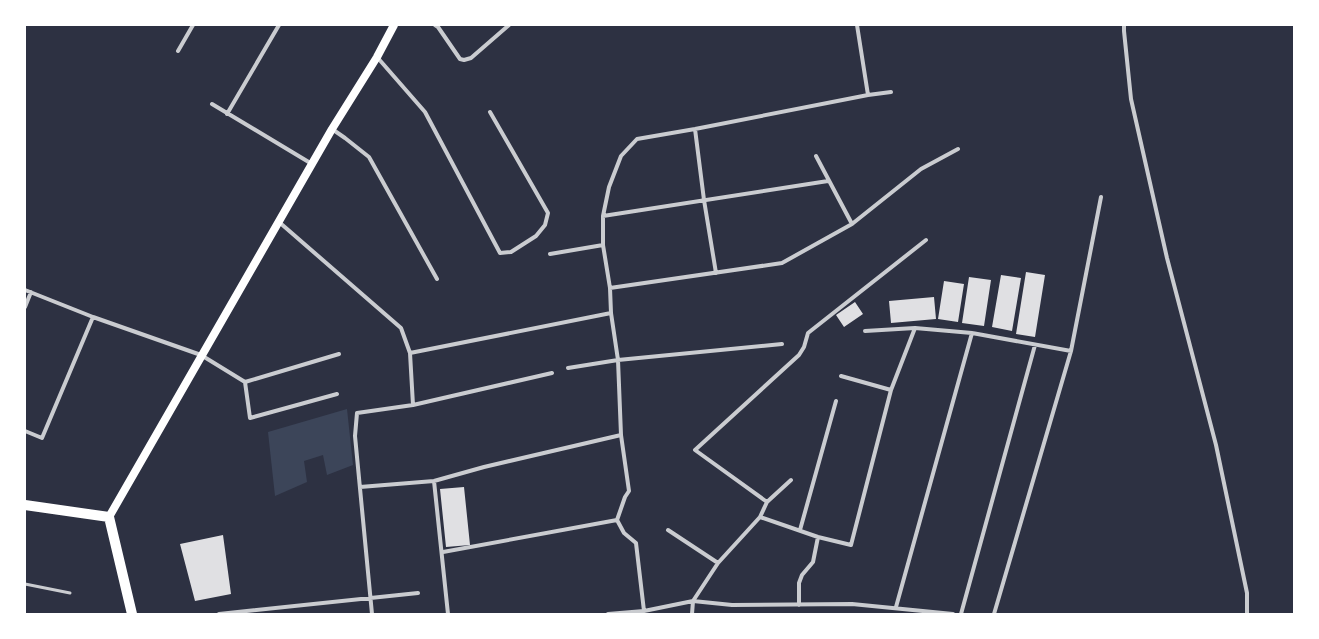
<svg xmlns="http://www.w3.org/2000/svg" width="1319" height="639" font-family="'Archivo Narrow',sans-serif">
	<rect width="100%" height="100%" fill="#2d3142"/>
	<!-- green -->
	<path fill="#3c4559" d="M 347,409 L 353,465 L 327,475 L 323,455 L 304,461 L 307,482 L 275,496 L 268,432 Z"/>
	<!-- building -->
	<path fill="#e0e0e3" d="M 1026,272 L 1045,275 L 1035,337 L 1016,334 Z
		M 1001,275 L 1021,278 L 1012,331 L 992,327 Z
		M 969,277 L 991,280 L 984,326 L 962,323 Z
		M 944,281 L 964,284 L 958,322 L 938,319 Z
		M 934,297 L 936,319 L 891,323 L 889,301 Z
		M 855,302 L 863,314 L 844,327 L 836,315 Z
		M 464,487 L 470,545 L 446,547 L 440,489 Z
		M 223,535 L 231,594 L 195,601 L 180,544 Z"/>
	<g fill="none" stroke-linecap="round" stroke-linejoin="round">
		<!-- service -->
		<path stroke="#caccd0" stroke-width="3" d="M 25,584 L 70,593"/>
		<!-- minor -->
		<path stroke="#caccd0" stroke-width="4" d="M 435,25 L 438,27 L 460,59 L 464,60 L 471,58 L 509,25
			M 857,25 L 868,95
			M 1124,25 L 1124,31 L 1131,99 L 1167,258 L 1216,445 L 1247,593 L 1247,614
			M 178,51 L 193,25
			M 377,57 L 425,112 L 500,253 L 511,252 L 536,236 L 545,225 L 548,213 L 490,112
			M 212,104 L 312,164
			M 227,114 L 279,25
			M 332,129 L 345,138 L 369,157 L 437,279
			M 695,129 L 704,200 L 716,273
			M 816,156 L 852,224
			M 603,216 L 828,181
			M 279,222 L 401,328 L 410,353 L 611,313 L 610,288 L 603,245 L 550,254
			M 603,245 L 603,216 L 609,187 L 621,156 L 637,139 L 695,129 L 868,95 L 891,92
			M 610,288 L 782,263 L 852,224 L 921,169 L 958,149
			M 25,290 L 93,317 L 201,355 L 245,382 L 250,418 L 337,394
			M 25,307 L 31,292
			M 611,313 L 618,360 L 621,435 L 629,491 L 625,497 L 617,520 L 624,533 L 636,543 L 644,611
			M 865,331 L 915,328 L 972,333 L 1071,351
			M 568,368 L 618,360 L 782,344
			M 841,376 L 891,390
			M 245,382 L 339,354
			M 413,405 L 552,373
			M 25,431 L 42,438 L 93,317
			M 434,481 L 448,614
			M 360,487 L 434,481 L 484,467 L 621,435
			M 767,502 L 695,450 L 799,355 L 804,347 L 808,333 L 926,240
			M 760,517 L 818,537 L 851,545 L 891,390 L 915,328
			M 668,530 L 718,563
			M 800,530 L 836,401
			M 443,552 L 617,520
			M 799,605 L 799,583 L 802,575 L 813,562 L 818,537
			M 896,607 L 972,333
			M 219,614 L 418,593
			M 372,614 L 355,436 L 357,413 L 413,405 L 410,353
			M 608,614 L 644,611 L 693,601 L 718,563 L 760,517 L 767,502 L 791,480
			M 692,614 L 693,601 L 732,605 L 852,604 L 953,614
			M 961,614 L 1035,345
			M 994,614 L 1071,351 L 1101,197"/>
		<!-- secondary -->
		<path stroke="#fff" stroke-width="8" d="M 109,517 L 332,129 L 377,57 L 394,25"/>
		<!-- primary -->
		<path stroke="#fff" stroke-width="10" d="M 25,505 L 109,517 L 132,614"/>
	</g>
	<!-- border -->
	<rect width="1319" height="639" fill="none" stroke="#ffffff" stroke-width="52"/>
</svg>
